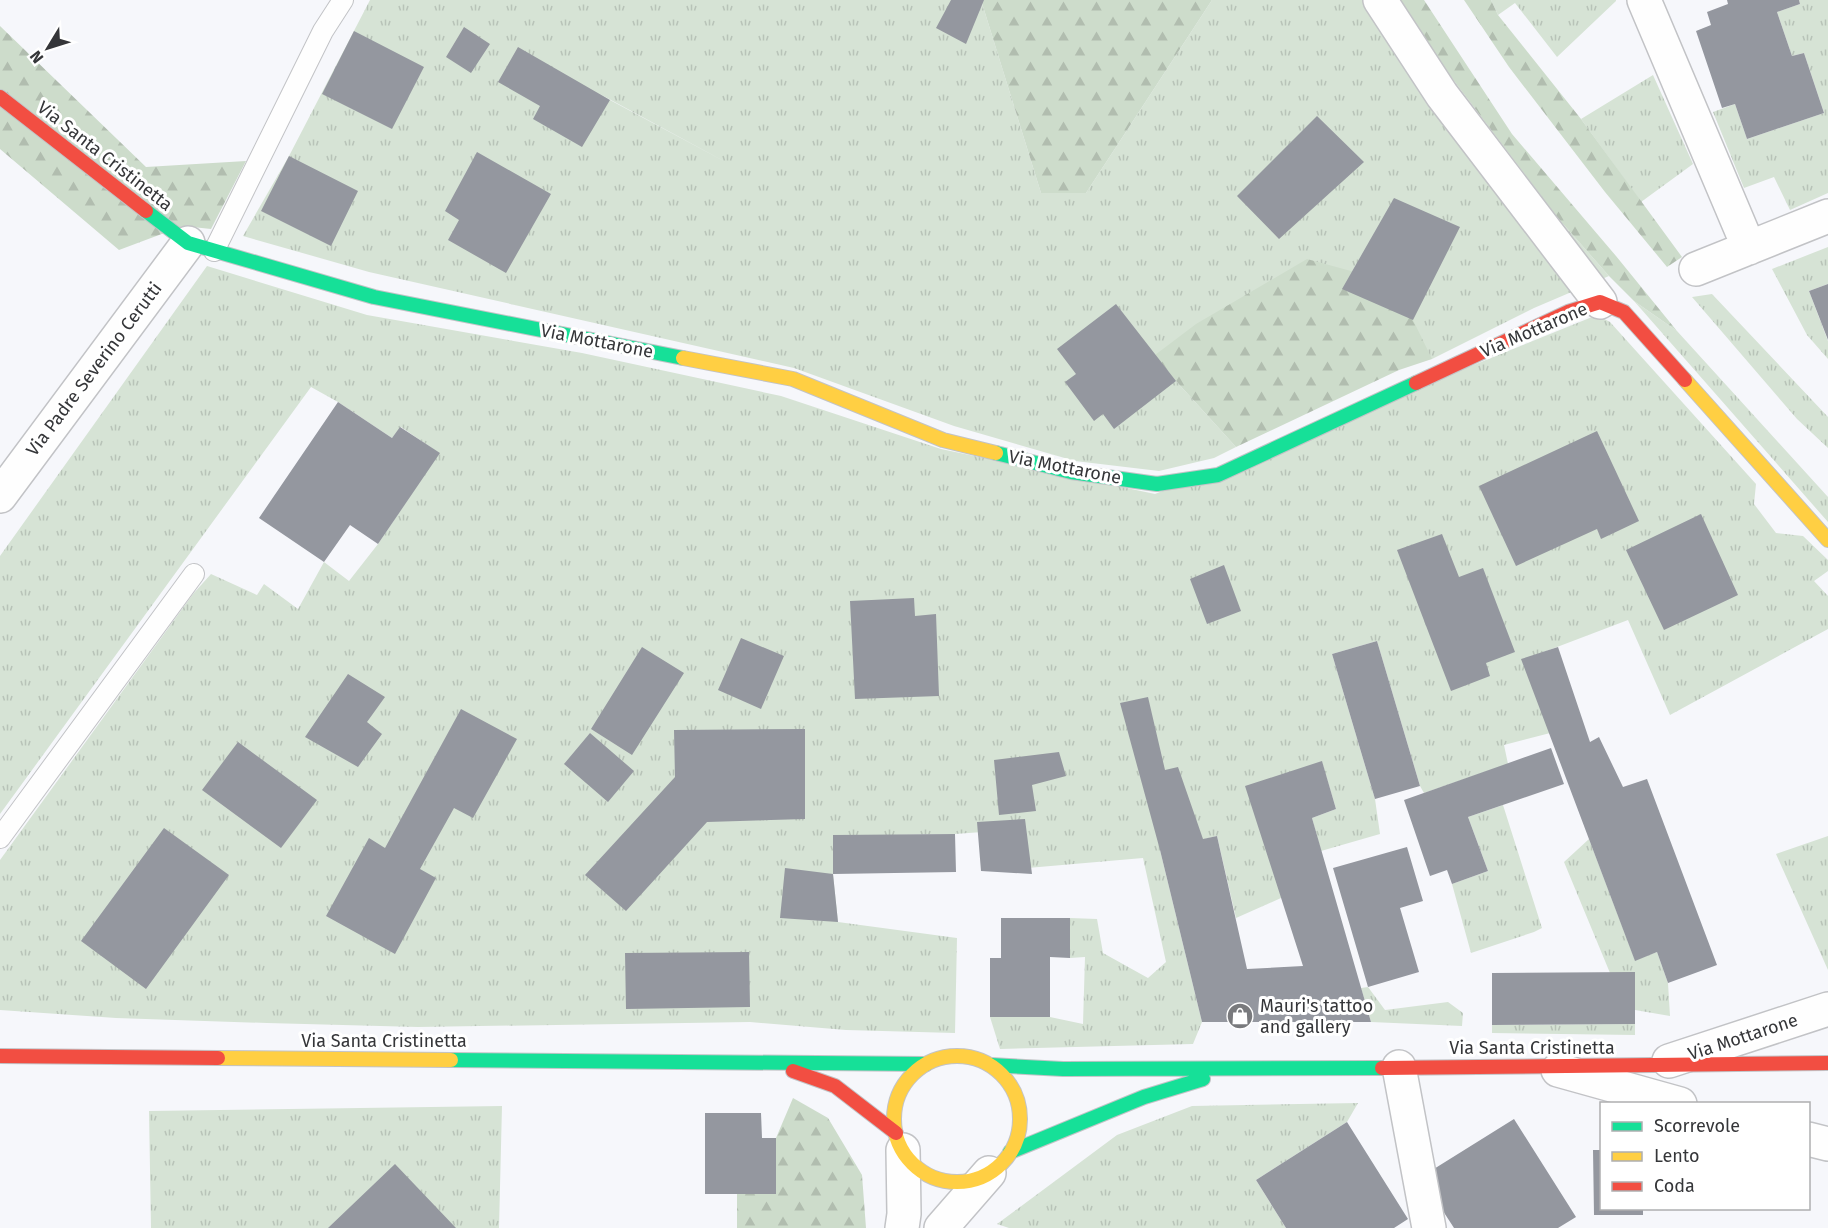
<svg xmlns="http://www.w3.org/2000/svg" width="1828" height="1228" font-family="'Fira Sans',sans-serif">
	<defs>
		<pattern id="grass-tufts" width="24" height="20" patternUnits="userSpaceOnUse" patternTransform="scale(1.5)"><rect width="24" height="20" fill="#d6e3d5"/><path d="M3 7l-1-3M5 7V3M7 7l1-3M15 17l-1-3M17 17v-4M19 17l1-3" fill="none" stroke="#b8c3b8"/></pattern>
		<pattern id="forest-firs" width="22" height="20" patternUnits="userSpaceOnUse" patternTransform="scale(1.5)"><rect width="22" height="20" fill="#cddccb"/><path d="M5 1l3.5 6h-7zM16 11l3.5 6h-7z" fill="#b1bdaf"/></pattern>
	</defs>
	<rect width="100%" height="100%" fill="#f6f7fb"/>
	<!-- grass -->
	<path fill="url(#grass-tufts)" fill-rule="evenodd" d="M 370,0 L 981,0 L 1041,193 L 1086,193 L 1212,0 L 1397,0 L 1439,61 L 1557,217 L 1609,276 L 1534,308 L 1432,359 L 1176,381 L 1236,447 L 1214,458 L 1159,471 L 1075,461 L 954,426 L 794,368 L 369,272 L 243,236 L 289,156 ZM 598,93 L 733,166 L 610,100 Z
		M 1491,0 L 1616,0 L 1616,1 L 1557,57 L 1515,3 L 1498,15 Z
		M 1799,0 L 1828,0 L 1828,193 L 1790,210 L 1774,177 L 1744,188 L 1713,112 L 1735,104 L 1747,139 L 1824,113 L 1804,53 L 1792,56 L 1777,12 L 1800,4 Z
		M 1653,75 L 1693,164 L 1641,202 L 1581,119 Z
		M 1828,247 L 1828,284 L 1809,291 L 1828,341 L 1828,359 L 1807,335 L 1772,269 Z
		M 207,266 L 367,315 L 582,353 L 781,396 L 941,449 L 1155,494 L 1597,315 L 1610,322 L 1756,484 L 1754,504 L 1776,533 L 1803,536 L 1828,560 L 1828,571 L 1814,581 L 1828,596 L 1828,629 L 1670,715 L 1628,620 L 1536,655 L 1558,731 L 1504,745 L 1508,764 L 1424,793 L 1420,786 L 1377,641 L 1332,654 L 1375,799 L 1380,834 L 1321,851 L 1312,818 L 1336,809 L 1322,762 L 1281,898 L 1236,918 L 1217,836 L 1160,850 L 1202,1022 L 1193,1044 L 1000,1049 L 990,1017 L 1050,1017 L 1083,1024 L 1085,957 L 1070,958 L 1070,918 L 1097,919 L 1103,953 L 1148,978 L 1166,962 L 1143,858 L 1003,870 L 996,831 L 955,834 L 833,836 L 833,874 L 838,922 L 957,938 L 955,1033 L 846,1030 L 750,1022 L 418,1027 L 267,1023 L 116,1018 L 0,1010 L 0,860 L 193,594 L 211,574 L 257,595 L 264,584 L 298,609 L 324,562 L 349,581 L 378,544 L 439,453 L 401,427 L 392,438 L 338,402 L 311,387 L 0,814 L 0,556 Z
		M 1712,294 L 1828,417 L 1828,448 L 1797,419 L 1692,297 Z
		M 1634,301 L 1677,331 L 1828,497 L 1828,522 Z
		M 1503,805 L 1542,928 L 1534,932 L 1471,953 L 1452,884 L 1488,871 L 1468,817 Z
		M 1828,836 L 1828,970 L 1776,854 Z
		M 1589,839 L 1635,960 L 1657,952 L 1668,983 L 1670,1016 L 1635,1010 L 1635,973 L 1610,973 L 1564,862 Z
		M 1368,987 L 1385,1010 L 1448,1002 L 1463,1013 L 1462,1026 L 1371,1022 L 1361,988 Z
		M 1635,1024 L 1635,1035 L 1492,1033 L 1492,1025 Z
		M 1358,1103 L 1347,1122 L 1256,1180 L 1286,1228 L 1009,1228 L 997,1224 L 1117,1135 L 1192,1106 Z
		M 502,1106 L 499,1228 L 151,1228 L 149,1111 Z"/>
	<!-- forest -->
	<path fill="url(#forest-firs)" d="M 981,0 L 1212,0 L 1086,193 L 1041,193 Z
		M 1397,0 L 1424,0 L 1512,134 L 1616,256 L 1677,331 L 1634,301 L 1609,276 L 1557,217 L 1439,61 Z
		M 1464,0 L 1491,0 L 1498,15 L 1581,119 L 1682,257 L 1667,267 L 1605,192 L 1509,67 Z
		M 0,26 L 146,167 L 246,161 L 211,229 L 183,226 L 119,250 L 0,149 Z
		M 1307,259 L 1395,283 L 1432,359 L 1399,370 L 1236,447 L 1176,381 L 1155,355 L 1196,324 Z
		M 793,1098 L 828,1118 L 862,1175 L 866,1228 L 737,1228 L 737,1194 L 776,1194 L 776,1138 Z"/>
	<!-- building -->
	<path fill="#94979f" d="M 951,0 L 984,0 L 966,44 L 936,28 Z
		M 1727,0 L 1799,0 L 1800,4 L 1777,12 L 1792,56 L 1804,53 L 1824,113 L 1747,139 L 1735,104 L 1722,108 L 1696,31 L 1711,25 L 1707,12 L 1728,4 Z
		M 464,27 L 490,44 L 471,73 L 446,57 Z
		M 354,31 L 424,67 L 392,129 L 322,94 Z
		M 518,47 L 610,100 L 582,147 L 533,119 L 540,106 L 498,82 Z
		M 1317,116 L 1364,162 L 1279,239 L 1237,196 Z
		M 477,152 L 551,194 L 506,273 L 448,240 L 459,220 L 445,211 Z
		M 289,156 L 358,191 L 331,246 L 261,211 Z
		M 1394,198 L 1460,227 L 1413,320 L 1342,289 Z
		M 1828,284 L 1828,340 L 1809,291 Z
		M 1116,304 L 1176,381 L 1114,429 L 1103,414 L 1094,421 L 1065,382 L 1076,374 L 1057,349 Z
		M 338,402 L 392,438 L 400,427 L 440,453 L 378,544 L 350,525 L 324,562 L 259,518 Z
		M 1597,431 L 1639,521 L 1601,539 L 1597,529 L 1516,566 L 1479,486 Z
		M 1701,514 L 1738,595 L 1664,630 L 1626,550 Z
		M 1442,534 L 1459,577 L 1483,568 L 1515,652 L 1486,663 L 1490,676 L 1451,691 L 1397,550 Z
		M 1224,565 L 1241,611 L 1207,624 L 1190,579 Z
		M 914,598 L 915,616 L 936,614 L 939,696 L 855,699 L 850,601 Z
		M 741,638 L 784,656 L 761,709 L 718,690 Z
		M 1377,641 L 1420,786 L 1375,799 L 1332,654 Z
		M 642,647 L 684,673 L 632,755 L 591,729 Z
		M 1558,647 L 1590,742 L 1599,737 L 1623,787 L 1647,779 L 1717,965 L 1668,983 L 1657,952 L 1635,961 L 1521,659 Z
		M 348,674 L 385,697 L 367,722 L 382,734 L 358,767 L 305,737 Z
		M 1148,697 L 1165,770 L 1178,767 L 1203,839 L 1217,836 L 1247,969 L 1303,966 L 1245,786 L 1322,761 L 1336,809 L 1312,818 L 1371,1022 L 1202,1022 L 1160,850 L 1120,703 Z
		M 461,709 L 517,739 L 473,818 L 454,808 L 420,869 L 436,878 L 395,954 L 326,916 L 369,838 L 385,848 Z
		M 805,729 L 805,819 L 707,822 L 626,911 L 585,875 L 675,777 L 674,730 Z
		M 590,733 L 634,771 L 608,802 L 564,764 Z
		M 238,742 L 317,800 L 281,848 L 202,790 Z
		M 1551,748 L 1564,784 L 1468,817 L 1488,871 L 1452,884 L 1447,870 L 1430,876 L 1404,800 Z
		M 1059,752 L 1066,776 L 1032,785 L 1036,811 L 999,815 L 994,760 Z
		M 1025,819 L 1032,874 L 981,871 L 977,822 Z
		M 164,828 L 229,875 L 146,989 L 81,941 Z
		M 955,834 L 956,872 L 833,874 L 833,835 Z
		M 1407,847 L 1423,901 L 1400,908 L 1419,972 L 1368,987 L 1333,868 Z
		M 785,868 L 833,874 L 838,922 L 780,918 Z
		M 1001,918 L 1070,918 L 1070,958 L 1050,957 L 1050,1017 L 990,1017 L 990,958 L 1001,958 Z
		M 749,952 L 750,1007 L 626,1009 L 625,953 Z
		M 1635,972 L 1635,1024 L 1492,1025 L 1492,973 Z
		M 705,1113 L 761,1113 L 762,1138 L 776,1138 L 776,1194 L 705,1194 Z
		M 1514,1119 L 1576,1217 L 1558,1228 L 1454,1228 L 1421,1177 Z
		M 1347,1122 L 1408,1219 L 1394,1228 L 1286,1228 L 1256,1180 Z
		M 1593,1150 L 1602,1150 L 1602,1208 L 1643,1208 L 1643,1215 L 1594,1215 Z
		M 395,1164 L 456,1228 L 328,1228 Z"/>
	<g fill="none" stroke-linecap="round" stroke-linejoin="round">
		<defs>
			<path id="lane" d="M 214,251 L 323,31 L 343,0
				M 0,838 L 194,574"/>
			<path id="street" d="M 1380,0 L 1442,95 L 1600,302
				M 1644,0 L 1749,248
				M 1696,269 L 1828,216
				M 0,496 L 188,243
				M 1669,1061 L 1828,1009
				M 1399,1067 L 1429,1228
				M 1558,1070 L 1680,1104
				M 1808,1139 L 1828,1144
				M 902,1228 L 904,1214 L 903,1150
				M 941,1228 L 989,1173"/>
			<path id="fast" d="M 146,211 L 188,243 L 374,297 L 683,358
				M 996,453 L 1071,472 L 1157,484 L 1218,475 L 1416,383
				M 451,1060 L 926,1064
				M 991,1065 L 1063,1069 L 1382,1068
				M 1010,1152 L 1144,1097 L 1203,1079"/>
			<path id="slow" d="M 683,358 L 793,379 L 943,440 L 996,453
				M 1685,380 L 1828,540
				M894 1119a63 63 0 1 1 126 0a63 63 0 1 1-126 0Z
				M 218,1058 L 451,1060"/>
			<path id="jam" d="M 0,97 L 146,211
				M 1416,383 L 1568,312 L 1600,302 L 1624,312 L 1685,380
				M 0,1056 L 218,1058
				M 1382,1068 L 1828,1063
				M 793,1071 L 835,1086 L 896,1133"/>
		</defs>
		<!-- lane casing -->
		<use href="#lane" stroke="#c2c3c6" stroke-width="22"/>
		<!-- street casing -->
		<use href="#street" stroke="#c2c3c6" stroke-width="36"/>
		<!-- fast casing -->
		<use href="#fast" stroke="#c2c3c6" stroke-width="16"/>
		<!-- slow casing -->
		<use href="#slow" stroke="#c2c3c6" stroke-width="16"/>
		<!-- jam casing -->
		<use href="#jam" stroke="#c2c3c6" stroke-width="16"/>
		<!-- lane -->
		<use href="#lane" stroke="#fefefe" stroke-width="20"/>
		<!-- street -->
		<use href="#street" stroke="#fefefe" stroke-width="33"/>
		<!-- fast -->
		<use href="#fast" stroke="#16e098" stroke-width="14"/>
		<!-- slow -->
		<use href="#slow" stroke="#ffcf43" stroke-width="14"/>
		<!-- jam -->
		<use href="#jam" stroke="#f24e42" stroke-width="14"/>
	</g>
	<!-- icons -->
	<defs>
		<symbol id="shop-disc" viewBox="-11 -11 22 22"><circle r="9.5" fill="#797a7d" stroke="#fff"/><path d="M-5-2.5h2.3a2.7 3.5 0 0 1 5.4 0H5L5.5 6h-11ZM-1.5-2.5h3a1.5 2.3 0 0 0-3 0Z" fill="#fff"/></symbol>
	</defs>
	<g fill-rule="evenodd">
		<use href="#shop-disc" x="1225" y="1001" width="30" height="30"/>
	</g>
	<g text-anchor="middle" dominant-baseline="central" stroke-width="6" stroke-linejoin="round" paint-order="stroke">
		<!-- street labels -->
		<g font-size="18" fill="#353639" stroke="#fff">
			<text transform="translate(105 156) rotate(38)">Via Santa Cristinetta</text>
			<text transform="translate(1534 330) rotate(-23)">Via Mottarone</text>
			<text transform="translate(597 341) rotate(11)">Via Mottarone</text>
			<text transform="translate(94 369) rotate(-53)">Via Padre Severino Cerutti</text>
			<text transform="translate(1065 467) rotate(11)">Via Mottarone</text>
			<text transform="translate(1743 1037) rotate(-18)">Via Mottarone</text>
			<text x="384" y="1041">Via Santa Cristinetta</text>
			<text x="1532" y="1048">Via Santa Cristinetta</text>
		</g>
		<!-- poi labels -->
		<g font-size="18" fill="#353639" stroke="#fff" text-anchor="start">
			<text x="1260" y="1006">Mauri's tattoo<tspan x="1260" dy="21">and gallery</tspan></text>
		</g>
	</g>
	<!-- legend -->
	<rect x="1600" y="1102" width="210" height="108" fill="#ffffff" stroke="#aeafb0" stroke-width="1.5"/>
	<rect x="1612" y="1122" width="30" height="9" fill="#16e098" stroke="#aeafb0" stroke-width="1.5"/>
	<text x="1654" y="1132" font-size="18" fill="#353639">Scorrevole</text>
	<rect x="1612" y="1152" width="30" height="9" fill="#ffcf43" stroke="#aeafb0" stroke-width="1.5"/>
	<text x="1654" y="1162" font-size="18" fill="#353639">Lento</text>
	<rect x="1612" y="1182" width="30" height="9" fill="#f24e42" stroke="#aeafb0" stroke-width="1.5"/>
	<text x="1654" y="1192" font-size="18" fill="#353639">Coda</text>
	<!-- north arrow -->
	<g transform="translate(48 48) rotate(232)" stroke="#ffffff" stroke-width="4.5" paint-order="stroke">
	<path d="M0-4.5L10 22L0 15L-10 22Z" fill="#353639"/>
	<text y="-9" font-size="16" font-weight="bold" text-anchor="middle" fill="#353639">N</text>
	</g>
</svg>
